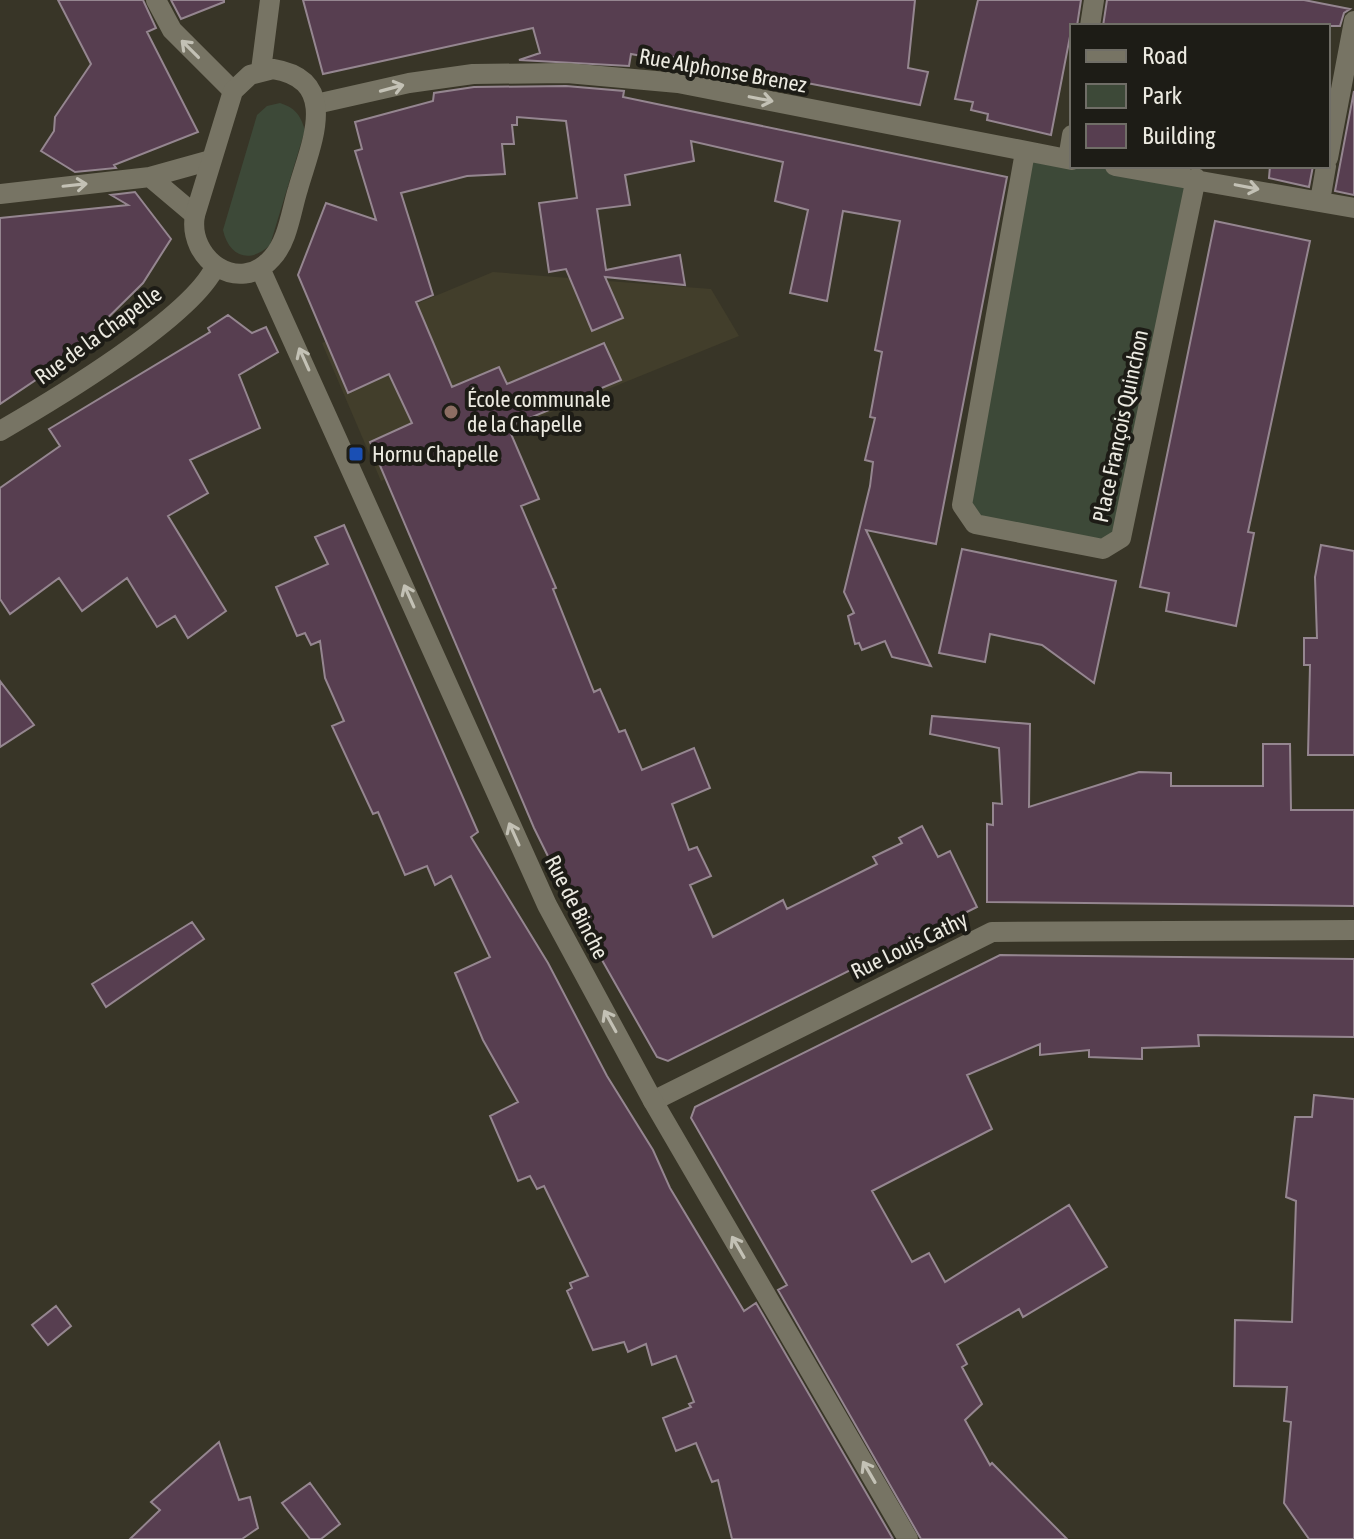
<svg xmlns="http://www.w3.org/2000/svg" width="1354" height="1539" font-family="'Asap Condensed',sans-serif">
	<rect width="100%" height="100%" fill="#383527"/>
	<!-- built -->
	<path fill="#423e2b" d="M 493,272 L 711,289 L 739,336 L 381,481 L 322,343 Z"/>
	<!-- green -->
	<path fill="#3d4938" d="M 280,103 C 295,108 300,114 305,130 L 270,245 C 250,264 229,257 223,230 L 257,115 L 267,106 Z
		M 1025,152 C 1081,169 1138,169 1196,178 L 1121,538 L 1103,549 L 975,524 L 962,505 Z"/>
	<!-- building -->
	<path fill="#573e50" stroke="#958690" stroke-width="2" d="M 58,0 L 143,0 L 156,28 L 147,32 L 198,132 L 114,165 L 116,168 L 75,172 L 41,151 L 54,131 L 55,117 L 91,64 Z
		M 171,0 L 224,0 L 224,2 L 181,19 Z
		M 303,0 L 915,0 L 908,68 L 928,72 L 920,105 L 652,53 L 652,58 L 631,54 L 629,66 L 519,60 L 540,53 L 533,28 L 323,74 Z
		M 978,0 L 1081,0 L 1077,26 L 1072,26 L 1051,135 L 987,120 L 988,114 L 971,110 L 973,102 L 955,99 Z
		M 1107,0 L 1304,0 L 1350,9 L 1344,13 L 1340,26 L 1103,26 Z
		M 566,86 L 624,91 L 623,97 L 1007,177 L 936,544 L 866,530 L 931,666 L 892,657 L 885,641 L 862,650 L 859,643 L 855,644 L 848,616 L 854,613 L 844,592 L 870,486 L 873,462 L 865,460 L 875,418 L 870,417 L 882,352 L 875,350 L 900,221 L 843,211 L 827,301 L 790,293 L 808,210 L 775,201 L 783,162 L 691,141 L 694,161 L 625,175 L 630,205 L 597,209 L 606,270 L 680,255 L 685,285 L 605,277 L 623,318 L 592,331 L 566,269 L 549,272 L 539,203 L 577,198 L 566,121 L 517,117 L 517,125 L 512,125 L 514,144 L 502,144 L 505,174 L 467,176 L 401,193 L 433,295 L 416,302 L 452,387 L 499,367 L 507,384 L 604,343 L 621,380 L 508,427 L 539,499 L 521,506 L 556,588 L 553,589 L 594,692 L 600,689 L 619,732 L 625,730 L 642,770 L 694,748 L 710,788 L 672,804 L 689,850 L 697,847 L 711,876 L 690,885 L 713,937 L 783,900 L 787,909 L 877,864 L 873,857 L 902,843 L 899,838 L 922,826 L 938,857 L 950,851 L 977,907 L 668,1061 L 657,1057 L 581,923 L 534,828 L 370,442 L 412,423 L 389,374 L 348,393 L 298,275 L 326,203 L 376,220 L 355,151 L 362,149 L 355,122 L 433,101 L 434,93 L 474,87 Z
		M 1354,91 L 1354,195 L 1335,191 Z
		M 1270,166 L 1313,166 L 1309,187 L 1269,178 Z
		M 135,192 L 171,239 L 143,283 L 64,361 L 0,404 L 0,218 L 128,205 L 111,195 Z
		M 1215,221 L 1310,241 L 1248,532 L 1254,533 L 1236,626 L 1166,611 L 1169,593 L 1140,587 Z
		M 228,315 L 252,333 L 266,327 L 278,352 L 239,375 L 260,428 L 190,460 L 208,493 L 168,516 L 226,611 L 188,638 L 175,616 L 157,627 L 127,578 L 82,611 L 59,578 L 10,614 L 0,599 L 0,488 L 60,446 L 49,429 L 210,332 L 208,328 Z
		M 344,525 L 478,832 L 471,837 L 548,963 L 607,1076 L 653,1150 L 670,1188 L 744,1311 L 756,1303 L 893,1539 L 732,1539 L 718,1480 L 712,1482 L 696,1443 L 676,1451 L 663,1418 L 691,1407 L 689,1404 L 694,1402 L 676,1356 L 652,1365 L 646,1344 L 628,1352 L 624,1342 L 593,1350 L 567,1291 L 572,1288 L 570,1283 L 588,1276 L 544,1186 L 537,1189 L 530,1176 L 518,1181 L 490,1116 L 518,1102 L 483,1040 L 455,973 L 490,957 L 451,876 L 435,885 L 427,866 L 405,875 L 378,812 L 373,814 L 332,726 L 344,721 L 325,678 L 320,641 L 311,645 L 305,633 L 297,636 L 276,587 L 328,564 L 315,537 Z
		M 1321,545 L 1354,551 L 1354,755 L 1308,755 L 1310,665 L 1304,665 L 1304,638 L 1317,638 L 1315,577 Z
		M 962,549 L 1116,581 L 1094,683 L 1042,645 L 990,634 L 985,662 L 939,653 Z
		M 0,681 L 34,725 L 0,747 Z
		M 932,716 L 1030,724 L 1029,807 L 1139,772 L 1171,773 L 1171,786 L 1263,786 L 1263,744 L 1290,744 L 1291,810 L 1354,810 L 1354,906 L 987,902 L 987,824 L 993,825 L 993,803 L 1002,804 L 999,748 L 930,734 Z
		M 192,922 L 204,939 L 106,1007 L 92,984 Z
		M 1000,955 L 1354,959 L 1354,1037 L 1198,1035 L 1199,1046 L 1142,1048 L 1142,1059 L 1089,1057 L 1089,1050 L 1040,1055 L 1040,1044 L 967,1075 L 992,1129 L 872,1191 L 912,1262 L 929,1253 L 945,1282 L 1069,1205 L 1107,1267 L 1023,1317 L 1019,1309 L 957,1345 L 967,1364 L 962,1367 L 982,1404 L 965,1420 L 990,1465 L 992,1463 L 1067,1539 L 921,1539 L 778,1290 L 787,1285 L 691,1118 L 695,1107 Z
		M 1314,1095 L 1354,1099 L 1354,1539 L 1309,1539 L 1284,1503 L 1291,1422 L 1284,1421 L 1287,1387 L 1234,1386 L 1235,1320 L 1292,1322 L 1296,1201 L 1286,1197 L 1295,1117 L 1312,1117 Z
		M 56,1306 L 71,1326 L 48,1345 L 32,1325 Z
		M 219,1442 L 239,1500 L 250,1497 L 258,1528 L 242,1539 L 130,1539 L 160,1510 L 151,1502 Z
		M 310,1483 L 340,1524 L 321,1539 L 310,1539 L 282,1503 Z"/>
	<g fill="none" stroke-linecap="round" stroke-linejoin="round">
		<!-- minor -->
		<path stroke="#777464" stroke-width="20" d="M 156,0 L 172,30 L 233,91
			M 1090,26 L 1094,0
			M 316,104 L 409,83 L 473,74 L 567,73 L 678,83 L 1072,160
			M 1025,152 L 962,505 L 975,524 L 1103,549 L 1121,538 L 1196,178
			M 1328,158 L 1354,21
			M 1068,159 L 1072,135
			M 1115,166 L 1354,208
			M 150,177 L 195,215
			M 0,194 L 150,177 L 211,160
			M 1320,201 L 1326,166
			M 653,1101 L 992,932 L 1354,930"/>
		<!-- tertiary -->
		<path stroke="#777464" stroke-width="20" d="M 273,69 C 342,80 310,146 298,189 C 291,211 288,241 272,258 C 239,296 187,259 195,215 L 233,91 L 250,75 Z
			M 261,70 L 270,0
			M 260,268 L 547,905 L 653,1101 L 908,1539
			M 0,431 C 52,401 191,318 215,267"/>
	</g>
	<!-- one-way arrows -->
	<defs><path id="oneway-shaft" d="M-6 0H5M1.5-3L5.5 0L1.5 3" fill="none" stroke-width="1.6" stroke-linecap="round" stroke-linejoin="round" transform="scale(2)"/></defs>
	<g stroke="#c3c1b5">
		<use href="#oneway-shaft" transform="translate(190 49) rotate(-135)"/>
		<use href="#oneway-shaft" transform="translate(392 88) rotate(-15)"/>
		<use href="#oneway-shaft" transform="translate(761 99) rotate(11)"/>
		<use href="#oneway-shaft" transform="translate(75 185) rotate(-6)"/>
		<use href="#oneway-shaft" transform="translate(1247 187) rotate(11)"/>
		<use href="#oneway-shaft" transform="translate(304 359) rotate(-114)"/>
		<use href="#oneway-shaft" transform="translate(409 596) rotate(-114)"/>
		<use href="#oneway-shaft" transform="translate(514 834) rotate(-114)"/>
		<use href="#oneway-shaft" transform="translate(610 1021) rotate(-119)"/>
		<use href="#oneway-shaft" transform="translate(738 1247) rotate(-120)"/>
		<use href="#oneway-shaft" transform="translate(869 1472) rotate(-120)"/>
	</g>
	<!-- markers -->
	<circle fill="#8d6e63" stroke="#1d1c16" stroke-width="3" cx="451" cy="412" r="8"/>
	<rect fill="#1a4fb4" stroke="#1d1c16" stroke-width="3" x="348" y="446" width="16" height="16" rx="4"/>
	<g text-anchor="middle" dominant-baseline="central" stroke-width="8" stroke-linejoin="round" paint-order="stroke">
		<!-- street labels -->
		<g font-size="22" fill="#eceae1" stroke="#1d1c16">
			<text transform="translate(723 70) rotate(10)">Rue Alphonse Brenez</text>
			<text transform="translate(98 335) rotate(-36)">Rue de la Chapelle</text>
			<text transform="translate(1120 426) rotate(-78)">Place François Quinchon</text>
			<text transform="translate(577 907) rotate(63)">Rue de Binche</text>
			<text transform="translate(909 945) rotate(-26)">Rue Louis Cathy</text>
		</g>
		<!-- poi labels -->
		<g font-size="22" fill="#eceae1" stroke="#1d1c16" text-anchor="start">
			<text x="467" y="399">École communale<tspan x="467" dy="25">de la Chapelle</tspan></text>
			<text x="372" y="454">Hornu Chapelle</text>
		</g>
	</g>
	<!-- legend -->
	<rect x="1070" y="24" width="260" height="144" fill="#1d1c16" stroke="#706e67" stroke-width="2"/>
	<rect x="1086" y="50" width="40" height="12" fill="#777464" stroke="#706e67" stroke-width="2"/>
	<text x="1142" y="64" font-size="24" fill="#eceae1">Road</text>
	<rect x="1086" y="84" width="40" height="24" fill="#3d4938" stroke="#706e67" stroke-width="2"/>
	<text x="1142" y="104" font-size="24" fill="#eceae1">Park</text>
	<rect x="1086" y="124" width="40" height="24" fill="#573e50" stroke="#706e67" stroke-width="2"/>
	<text x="1142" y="144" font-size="24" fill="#eceae1">Building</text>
</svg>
